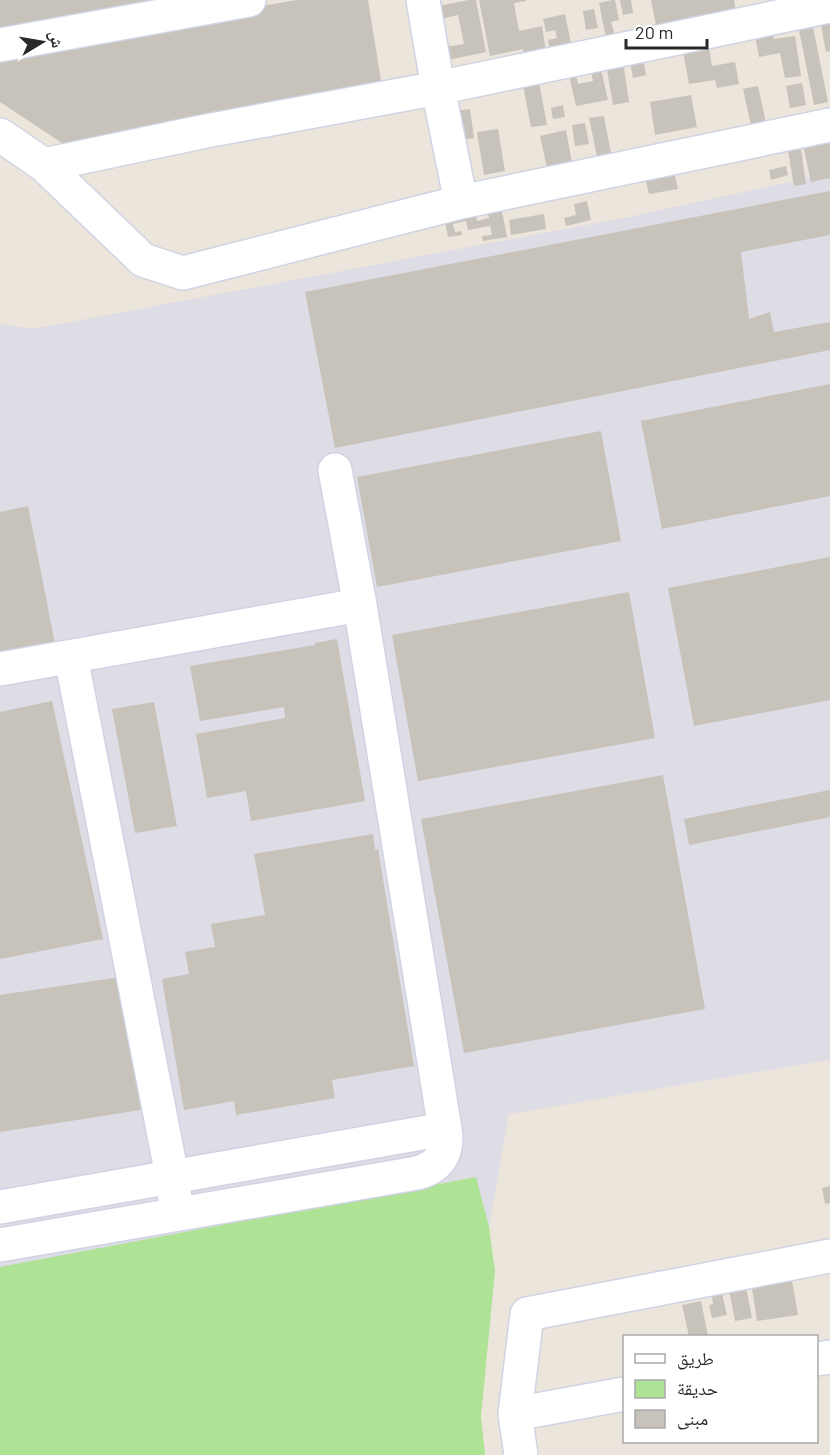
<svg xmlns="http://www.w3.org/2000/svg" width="830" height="1455" font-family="Barlow,'Noto Naskh Arabic',sans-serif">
	<rect width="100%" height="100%" fill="#ece5db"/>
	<!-- industrial -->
	<path fill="#dedce4" d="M 830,173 L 830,1060 L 509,1114 L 464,1369 L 0,1455 L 0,324 L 33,329 L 629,217 Z"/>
	<!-- green -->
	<path fill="#aee396" d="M 476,1177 L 489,1227 L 495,1271 L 481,1416 L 485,1455 L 0,1455 L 0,1267 Z"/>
	<!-- building -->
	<path fill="#c7c2ba" d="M 0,0 L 211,0 L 0,40 Z
		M 296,0 L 368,0 L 382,87 L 65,145 L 0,102 L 0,56 L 34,47 Z
		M 468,0 L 476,0 L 486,52 L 448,60 L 445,47 L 464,44 L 458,15 L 441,19 L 439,6 Z
		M 479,0 L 526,0 L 526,1 L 514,3 L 519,31 L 542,26 L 546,51 L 525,62 L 523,49 L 490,56 Z
		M 612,0 L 615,0 L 619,20 L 611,22 L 615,36 L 606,38 L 599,3 Z
		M 620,0 L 631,0 L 633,13 L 623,15 Z
		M 651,0 L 734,0 L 736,14 L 657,30 Z
		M 594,9 L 598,28 L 586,30 L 583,11 Z
		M 830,12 L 830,51 L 826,52 L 819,14 Z
		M 565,14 L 572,48 L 550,53 L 548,40 L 557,38 L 555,30 L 546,32 L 543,19 Z
		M 812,22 L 828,102 L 814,105 L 798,25 Z
		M 773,33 L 774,39 L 795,36 L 801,76 L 785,78 L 780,53 L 759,57 L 755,36 Z
		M 708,42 L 712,66 L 735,62 L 739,84 L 717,88 L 715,80 L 689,84 L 682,46 Z
		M 642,53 L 646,75 L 633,78 L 629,56 Z
		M 599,60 L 608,100 L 576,106 L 568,71 L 575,70 L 578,84 L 593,81 L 589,62 Z
		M 623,61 L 629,102 L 613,105 L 606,64 Z
		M 538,77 L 547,125 L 531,127 L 522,80 Z
		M 802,83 L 806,105 L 790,108 L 786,86 Z
		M 758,86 L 768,132 L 753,135 L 743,89 Z
		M 691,95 L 697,127 L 655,135 L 650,102 Z
		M 563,105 L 565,117 L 553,119 L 551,108 Z
		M 470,109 L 474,138 L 458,140 L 454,111 Z
		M 604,116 L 611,153 L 597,156 L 589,118 Z
		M 585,123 L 589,144 L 575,146 L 572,125 Z
		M 498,129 L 505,171 L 484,175 L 477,132 Z
		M 566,130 L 572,163 L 547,168 L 540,136 Z
		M 830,139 L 830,178 L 811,182 L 803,145 Z
		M 801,149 L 806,184 L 794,186 L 788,151 Z
		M 786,166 L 788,175 L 771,180 L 769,170 Z
		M 673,167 L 678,189 L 649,194 L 644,172 Z
		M 830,191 L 830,235 L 741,252 L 749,319 L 770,312 L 774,332 L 830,322 L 830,350 L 335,448 L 305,292 Z
		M 500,201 L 507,237 L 483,241 L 482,236 L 492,235 L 490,226 L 468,230 L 466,221 L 453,224 L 455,232 L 461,231 L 462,235 L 448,237 L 443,211 L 474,205 L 477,221 L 489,218 L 486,204 Z
		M 587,201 L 591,220 L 566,226 L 564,218 L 576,215 L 574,204 Z
		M 544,214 L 546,229 L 511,235 L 509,220 Z
		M 830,384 L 830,496 L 662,529 L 641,421 Z
		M 601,431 L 621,541 L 377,587 L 357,477 Z
		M 28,506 L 55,644 L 0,654 L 0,512 Z
		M 830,557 L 830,700 L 694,726 L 668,588 Z
		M 629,592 L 655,738 L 418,781 L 392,635 Z
		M 337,639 L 365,801 L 251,821 L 246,791 L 207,798 L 196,734 L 285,718 L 284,707 L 200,721 L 190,666 L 315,645 L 315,643 Z
		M 52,701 L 103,939 L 0,959 L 0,712 Z
		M 154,702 L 177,826 L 135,833 L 112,709 Z
		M 663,775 L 705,1009 L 464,1053 L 421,819 Z
		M 830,790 L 830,817 L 689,845 L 684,819 Z
		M 373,834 L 375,850 L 378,849 L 414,1066 L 332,1080 L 335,1098 L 236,1115 L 234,1101 L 184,1110 L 162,979 L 189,974 L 185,952 L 215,947 L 211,924 L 265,915 L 254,854 Z
		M 127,976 L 153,1108 L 0,1132 L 0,995 Z
		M 830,1186 L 830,1203 L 825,1204 L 822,1188 Z
		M 790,1269 L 798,1315 L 757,1321 L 750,1275 Z
		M 744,1276 L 752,1318 L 735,1321 L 727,1279 Z
		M 721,1289 L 727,1315 L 712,1318 L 709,1305 L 713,1304 L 711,1291 Z
		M 701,1301 L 708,1336 L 689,1336 L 682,1305 Z"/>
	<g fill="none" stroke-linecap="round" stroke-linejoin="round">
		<defs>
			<path id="minor" d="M 423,0 L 438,88 L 461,202
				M 0,45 L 249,0
				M 0,135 L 44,165 L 143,260 L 183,273 L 461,202 L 830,125
				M 44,165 L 206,131 L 438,88 L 830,6
				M 71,657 L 172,1176 L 177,1214
				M 0,669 L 360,605
				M 0,1207 L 445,1129
				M 0,1245 L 417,1173 C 440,1167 449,1152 445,1129 L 360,605 L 335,470
				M 816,1359 L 830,1357
				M 515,1414 L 624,1394
				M 521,1455 L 515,1414 L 527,1314 L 830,1256"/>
		</defs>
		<!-- minor casing -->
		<use href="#minor" stroke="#d0d3e3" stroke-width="36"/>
		<!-- minor -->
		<use href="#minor" stroke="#fff" stroke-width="33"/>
	</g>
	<!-- legend -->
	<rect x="623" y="1335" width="195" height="108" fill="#ffffff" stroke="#a9a9a9" stroke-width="1.5"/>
	<rect x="635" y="1354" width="30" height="9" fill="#ffffff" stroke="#a9a9a9" stroke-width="1.5"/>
	<text x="677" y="1365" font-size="18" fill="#292929">طريق</text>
	<rect x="635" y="1380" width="30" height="18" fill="#aee396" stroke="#a9a9a9" stroke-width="1.5"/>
	<text x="677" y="1395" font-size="18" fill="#292929">حديقة</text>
	<rect x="635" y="1410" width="30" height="18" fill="#c7c2ba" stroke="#a9a9a9" stroke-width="1.5"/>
	<text x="677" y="1425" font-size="18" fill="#292929">مبنى</text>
	<!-- north arrow -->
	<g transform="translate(42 42) rotate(79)" stroke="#ffffff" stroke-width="4.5" paint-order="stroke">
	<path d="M0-4.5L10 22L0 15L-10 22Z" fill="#292929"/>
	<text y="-9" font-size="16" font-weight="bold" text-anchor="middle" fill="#292929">ش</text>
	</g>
	<!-- scale -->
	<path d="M626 39v9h81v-9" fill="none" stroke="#292929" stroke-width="3"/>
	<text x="635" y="39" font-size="18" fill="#292929" stroke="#ffffff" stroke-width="4.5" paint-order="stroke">20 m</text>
</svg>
